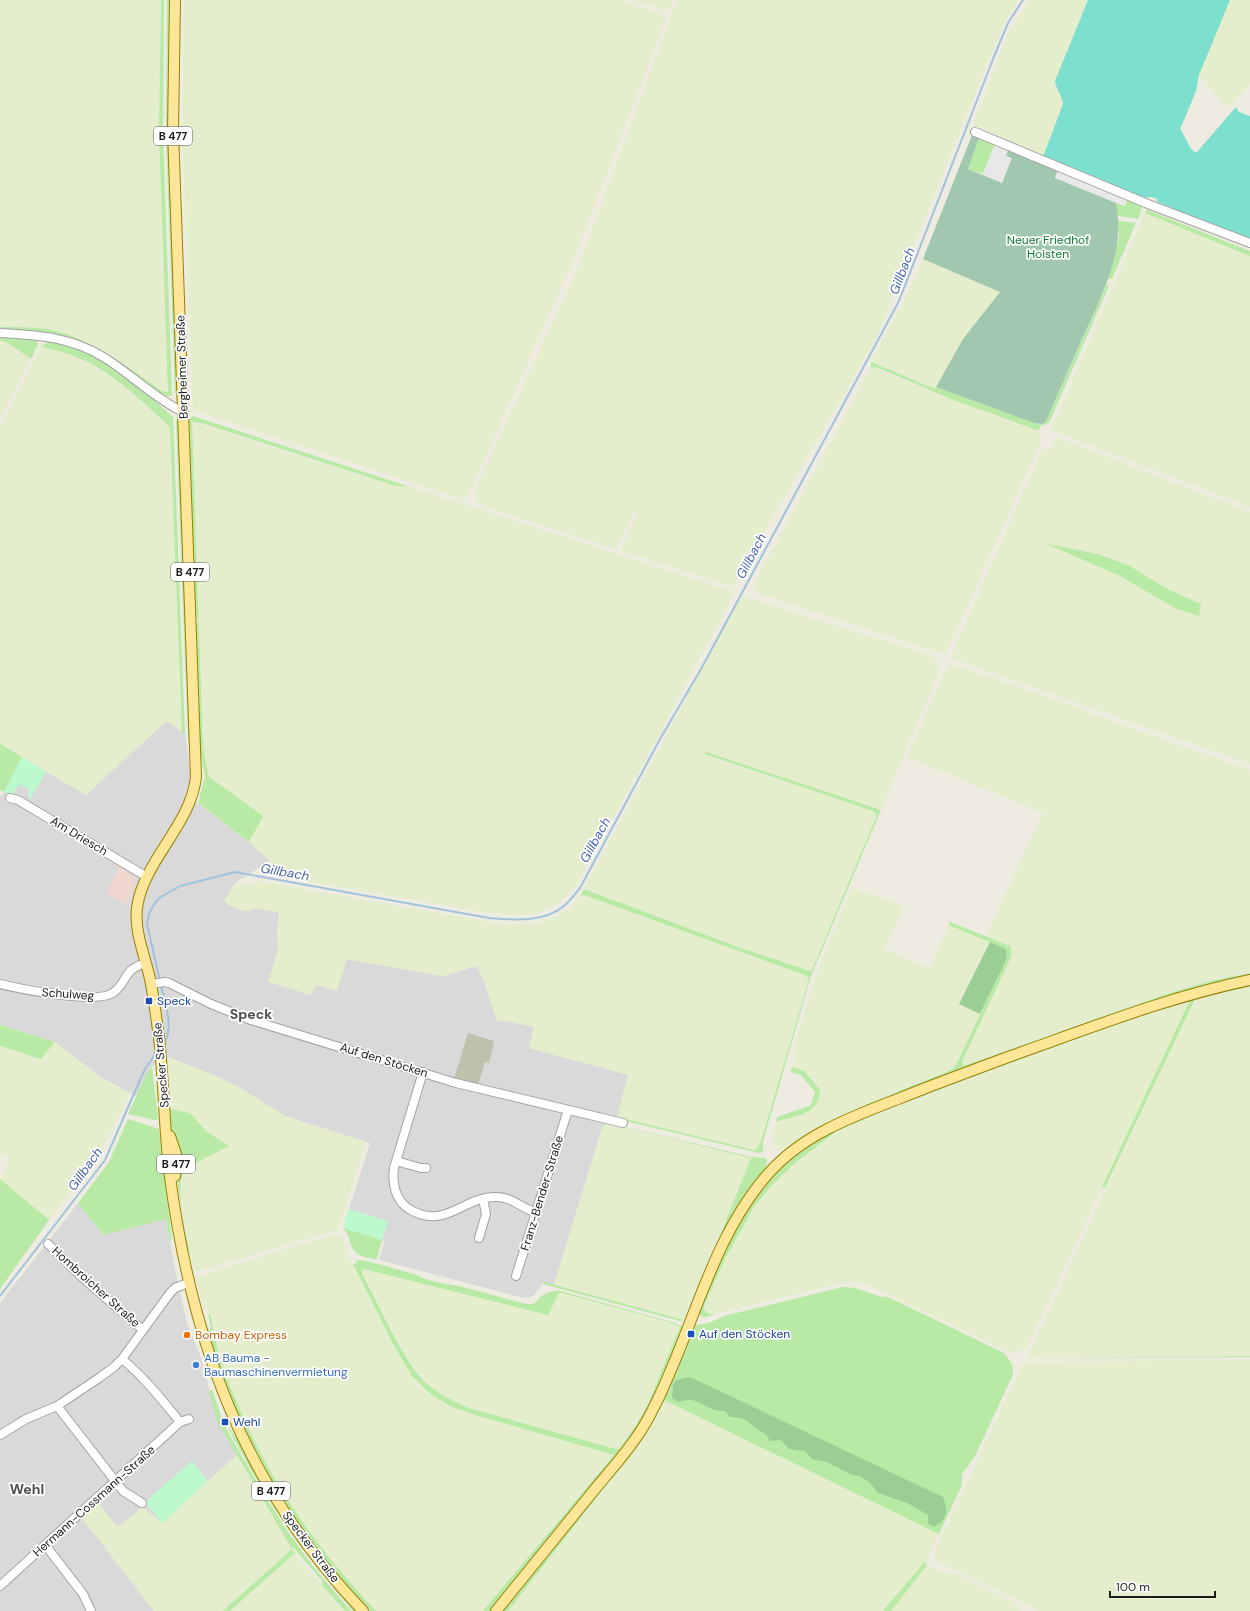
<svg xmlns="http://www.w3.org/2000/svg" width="1250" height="1611" font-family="'DM Sans',sans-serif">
	<rect width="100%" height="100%" fill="#eeece1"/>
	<!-- residential -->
	<path fill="#dad9d9" d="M 166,721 L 185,734 L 190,768 L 190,778 L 186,795 L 249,842 L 270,861 L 235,883 L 225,901 L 253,910 L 256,908 L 279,912 L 277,937 L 278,951 L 269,982 L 316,985 L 347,959 L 443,976 L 477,966 L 483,978 L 488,993 L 506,1021 L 534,1027 L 529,1048 L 629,1075 L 616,1120 L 605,1118 L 554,1285 L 544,1283 L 533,1296 L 524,1298 L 379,1260 L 385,1241 L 343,1228 L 370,1143 L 285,1116 L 242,1089 L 214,1075 L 168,1057 L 152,1066 L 136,1096 L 100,1077 L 55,1042 L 0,1025 L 0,795 L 2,796 L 22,757 L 86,795 Z
		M 78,1203 L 103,1235 L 166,1219 L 176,1274 L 188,1327 L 202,1360 L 217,1421 L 237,1455 L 162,1523 L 118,1527 L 82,1518 L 154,1611 L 0,1611 L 0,1303 Z"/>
	<!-- commercial -->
	<path fill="#efd7d0" d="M 119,867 L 134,876 L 135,879 L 134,886 L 127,905 L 106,894 Z"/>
	<!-- construction -->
	<path fill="#bdc2ad" d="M 468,1033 L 494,1041 L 489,1063 L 485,1062 L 478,1085 L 454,1079 Z"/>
	<!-- farmland -->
	<path fill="#e4edcc" d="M 0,0 L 161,0 L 159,134 L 168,392 L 162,391 L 46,329 L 0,326 Z
		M 184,0 L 620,0 L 662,14 L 666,19 L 572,264 L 468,496 L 464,500 L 193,410 L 182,131 Z
		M 634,0 L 673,0 L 670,8 L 664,10 Z
		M 677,0 L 1018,0 L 1006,20 L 992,53 L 876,338 L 733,587 L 622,551 L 622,547 L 638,513 L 635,511 L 616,549 L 482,506 L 476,499 L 476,488 L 578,267 Z
		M 1029,0 L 1088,0 L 1055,81 L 1062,99 L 1063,104 L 1043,157 L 1043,155 L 973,125 L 1007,36 Z
		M 1230,0 L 1250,0 L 1250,84 L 1227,108 L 1199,75 Z
		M 1145,213 L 1250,256 L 1250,507 L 1051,430 Z
		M 923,259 L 1000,292 L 963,339 L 935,389 L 871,362 L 901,307 Z
		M 0,340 L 8,343 L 31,359 L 0,420 Z
		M 41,346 L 76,357 L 94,366 L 121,384 L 143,402 L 170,427 L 182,732 L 166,721 L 86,795 L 0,744 L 0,428 Z
		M 873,367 L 951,399 L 1041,433 L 1038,439 L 1041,441 L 948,650 L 944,654 L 757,593 L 753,589 L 754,584 L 871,368 Z
		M 193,422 L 396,486 L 407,486 L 735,592 L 657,738 L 575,886 L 561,901 L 542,912 L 526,915 L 509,915 L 490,913 L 280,877 L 270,861 L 249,842 L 262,816 L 209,777 L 203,748 L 192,423 Z
		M 1056,437 L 1250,512 L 1250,764 L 953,659 L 952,654 L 1043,448 L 1050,451 Z
		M 741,596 L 930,655 L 939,663 L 939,672 L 881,810 L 706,752 L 705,754 L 873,811 L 878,815 L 812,970 L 810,971 L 738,947 L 584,889 Z
		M 948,665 L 957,666 L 1089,711 L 1089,713 L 1250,770 L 1250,973 L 1215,980 L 1172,992 L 967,1065 L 964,1066 L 962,1064 L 1012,955 L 1010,946 L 986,935 L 1043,813 L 907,757 Z
		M 258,881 L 501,924 L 538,924 L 563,913 L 570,908 L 580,896 L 584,895 L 805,975 L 809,979 L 761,1141 L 757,1149 L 754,1150 L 617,1117 L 628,1075 L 529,1048 L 534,1027 L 521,1023 L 497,1021 L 483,978 L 477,966 L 443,976 L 347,959 L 337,991 L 316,985 L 311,995 L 268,982 L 278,951 L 277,937 L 279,913 L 256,908 L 249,911 L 244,911 L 229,906 L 224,901 L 235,883 L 251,884 Z
		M 851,889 L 864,892 L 904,905 L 884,949 L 929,968 L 949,925 L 990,942 L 960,1004 L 980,1014 L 956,1065 L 951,1070 L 865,1105 L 866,1108 L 819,1128 L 785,1150 L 778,1150 L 772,1143 L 776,1122 L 799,1115 L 813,1108 L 817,1102 L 820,1090 L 804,1071 L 792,1067 L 796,1053 L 793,1050 L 815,977 Z
		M 1250,986 L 1250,1356 L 1027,1358 L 1195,999 Z
		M 1190,1000 L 1027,1348 L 1017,1352 L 1010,1353 L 880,1290 L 860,1282 L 843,1283 L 715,1314 L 708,1314 L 704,1309 L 704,1306 L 726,1257 L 754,1207 L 772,1185 L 795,1163 L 837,1131 L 922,1095 L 1142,1014 Z
		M 55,1042 L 100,1077 L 130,1093 L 97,1159 L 49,1220 L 0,1179 L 10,1159 L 0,1152 L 0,1046 L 41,1059 Z
		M 167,1057 L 214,1075 L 242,1089 L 285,1116 L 366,1142 L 340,1225 L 336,1230 L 198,1271 L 194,1271 L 185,1227 L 180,1183 L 185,1171 L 188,1168 L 228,1146 L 207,1132 L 190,1113 L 171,1109 Z
		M 606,1124 L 751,1158 L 689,1314 L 684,1320 L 554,1285 L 602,1129 Z
		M 335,1234 L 340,1235 L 342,1237 L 345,1244 L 344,1246 L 364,1287 L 393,1344 L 412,1376 L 450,1406 L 469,1413 L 614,1454 L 483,1611 L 376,1611 L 323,1551 L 292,1508 L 264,1461 L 229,1384 L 218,1353 L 208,1308 L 205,1307 L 200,1297 L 195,1277 Z
		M 364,1269 L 548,1315 L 559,1293 L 562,1293 L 669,1322 L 680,1327 L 647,1406 L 635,1427 L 619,1449 L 612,1448 L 469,1408 L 452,1401 L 436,1390 L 417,1372 L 398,1341 L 362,1274 L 362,1271 Z
		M 1250,1360 L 1250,1611 L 1039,1611 L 937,1561 L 935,1558 L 935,1551 L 940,1540 L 1021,1367 L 1024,1364 L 1030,1362 Z
		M 664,1400 L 939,1534 L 927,1559 L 883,1611 L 508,1611 L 642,1439 Z
		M 237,1455 L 292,1549 L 223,1611 L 154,1611 L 82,1518 L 98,1503 L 118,1527 L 142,1507 L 162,1523 Z
		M 295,1553 L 303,1564 L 345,1611 L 230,1611 Z
		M 927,1565 L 947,1574 L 957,1574 L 1013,1602 L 1022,1611 L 891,1611 Z"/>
	<!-- grass -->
	<path fill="#b8e9a5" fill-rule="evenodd" d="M 161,0 L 164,0 L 163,133 L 172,396 L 164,396 L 158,393 L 88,346 L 0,330 L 0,327 C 15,327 31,327 46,329 C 91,337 126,366 162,391 L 168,392 L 159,134 Z
		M 167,0 L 172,0 L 179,388 L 175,394 L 166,135 Z
		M 979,138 L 995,144 L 983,174 L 968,169 Z
		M 1128,199 L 1141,205 L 1142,208 L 1138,219 L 1118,216 L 1116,203 L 1125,206 Z
		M 1147,210 L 1250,251 L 1250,256 L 1145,213 Z
		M 1118,221 L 1136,223 L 1112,279 L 1108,279 L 1119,237 Z
		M 1107,284 L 1109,286 L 1049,423 L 1040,426 L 1039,431 L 951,399 L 876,367 L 871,368 L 871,362 L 935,389 L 936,387 L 1034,423 L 1042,424 L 1046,421 Z
		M 0,336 L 36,338 L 38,344 L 31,359 L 8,343 L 0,340 Z
		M 50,341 C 60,343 70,345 80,349 C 115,363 145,392 173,417 L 185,734 L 182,732 L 170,427 C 142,401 113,372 76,357 C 65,352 53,350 41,346 Z
		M 193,416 L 407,486 L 396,486 L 201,423 L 193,422 L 192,423 L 203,748 L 209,777 L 263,816 L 249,842 L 198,803 L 205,776 L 200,750 L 195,625 L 198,622 L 198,619 L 195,617 L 188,421 L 189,419 Z
		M 176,420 L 179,423 L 191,754 L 188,740 Z
		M 1047,544 L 1098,554 L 1128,565 L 1167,589 L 1201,604 L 1199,616 L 1177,609 L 1120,576 Z
		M 0,744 L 22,757 L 4,792 L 0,790 Z
		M 706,752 L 881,810 L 811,976 L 763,1142 L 763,1151 L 759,1153 L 617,1119 L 617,1117 L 754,1150 L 757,1149 L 761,1141 L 809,979 L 805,975 L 584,895 L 580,896 L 584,889 L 738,947 L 810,971 L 812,970 L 877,815 L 873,811 L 705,754 Z
		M 950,922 L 1010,946 L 1012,955 L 962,1062 L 964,1066 L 1172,992 L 1215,980 L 1250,973 L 1250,977 L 866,1108 L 865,1105 L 951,1070 L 956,1065 L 1007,958 L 1006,949 L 949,925 Z
		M 1250,984 L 1250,986 L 1195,999 L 1105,1188 L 1102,1187 L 1190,1000 L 1142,1014 L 922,1095 L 837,1131 L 795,1163 L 772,1185 L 754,1207 L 726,1257 L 704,1306 L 704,1309 L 708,1314 L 715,1314 L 705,1317 L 702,1317 L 698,1312 C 717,1265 739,1209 776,1173 C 800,1150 828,1134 857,1119 L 1139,1013 Z
		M 0,1025 L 55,1042 L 41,1059 L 0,1046 Z
		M 152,1066 L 158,1119 L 155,1120 L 128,1114 L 145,1077 Z
		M 792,1067 L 804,1071 L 820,1090 C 819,1096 818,1104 813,1108 C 804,1116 787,1118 776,1122 L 777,1117 L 811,1105 L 815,1092 L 801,1075 L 791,1072 Z
		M 170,1109 L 190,1113 L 207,1132 L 229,1146 C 218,1152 193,1163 185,1171 C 174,1183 186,1236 190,1252 L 187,1253 L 169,1117 Z
		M 128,1119 L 159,1129 L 172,1240 L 170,1241 L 166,1219 L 103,1235 L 78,1203 L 109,1162 Z
		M 604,1122 L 752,1157 L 765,1158 L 767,1160 L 766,1168 L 746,1192 L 732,1214 L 687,1320 L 680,1321 L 543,1284 L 544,1282 L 684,1320 L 689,1314 L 751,1158 L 615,1125 L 606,1124 L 602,1129 Z
		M 0,1179 L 49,1220 L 0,1289 Z
		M 343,1228 L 382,1240 L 377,1259 C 373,1260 369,1258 365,1257 C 347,1252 353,1239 343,1228 Z
		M 356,1260 L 367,1261 L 414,1274 L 425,1279 L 440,1283 L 459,1286 L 526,1304 L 534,1304 C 542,1295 548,1290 561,1291 L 672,1322 L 683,1327 L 659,1390 L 642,1423 L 618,1452 L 617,1457 L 490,1611 L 483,1611 L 614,1455 L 469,1413 L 450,1406 L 432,1395 L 412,1376 L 393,1344 L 353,1264 L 356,1263 ZM 364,1269 L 548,1315 L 559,1293 L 562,1293 L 669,1322 L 680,1327 L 647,1406 L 635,1427 L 619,1449 L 612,1448 L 469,1408 C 450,1400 429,1389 416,1372 C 396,1344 379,1305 362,1274 L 362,1271 Z
		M 843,1287 C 860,1286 872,1297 888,1297 L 1004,1353 C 1011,1361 1015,1367 1012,1377 L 974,1458 L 962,1474 L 962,1485 L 939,1534 L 664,1400 L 642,1439 L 508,1611 L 502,1611 L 626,1456 L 692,1328 L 696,1325 L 709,1323 L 724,1316 Z
		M 208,1314 L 210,1314 C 213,1327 215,1340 218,1352 C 223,1372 232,1391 240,1409 C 274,1489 317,1548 376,1611 L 370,1611 C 307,1549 257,1471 227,1389 C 220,1370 211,1351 209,1331 L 211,1328 Z
		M 1250,1356 L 1250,1357 L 1029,1359 Z
		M 212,1389 L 224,1425 L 266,1498 L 289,1533 L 312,1565 L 351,1611 L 345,1611 L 321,1584 L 323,1582 L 293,1547 L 292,1549 L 295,1553 L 230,1611 L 223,1611 L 292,1549 L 217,1421 L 209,1392 Z
		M 230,1429 C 248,1454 260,1483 277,1509 C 301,1544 328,1578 356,1611 L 353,1611 C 325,1578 298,1545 275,1509 C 258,1484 244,1456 229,1430 Z
		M 927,1559 L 925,1563 L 927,1565 L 891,1611 L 883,1611 Z"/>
	<!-- forest -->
	<path fill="#9ace95" d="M 990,942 L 1006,949 L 1007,958 L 980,1014 L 959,1004 Z
		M 690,1377 L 943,1497 C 949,1511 947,1521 933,1527 L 928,1523 L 928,1515 L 907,1503 L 878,1493 L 870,1483 L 860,1476 L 852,1475 L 827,1462 L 812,1459 L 805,1451 L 789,1449 L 781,1440 L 770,1441 L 766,1434 C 748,1427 752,1417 730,1417 L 725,1411 C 722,1411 717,1411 715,1410 C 699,1405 698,1396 678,1402 L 672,1398 L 673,1385 L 676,1380 Z"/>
	<!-- cemetery -->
	<path fill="#a2c7af" d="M 972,135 L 979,138 L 968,169 L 1002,183 L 1011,158 L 1006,156 L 1008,150 L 1058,170 L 1055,178 L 1116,203 C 1126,250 1102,295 1083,337 C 1071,365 1058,393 1046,421 L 1042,424 L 1034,423 L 936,387 L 963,339 L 1000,292 L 923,259 Z"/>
	<!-- park -->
	<path fill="#bcface" d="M 22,757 L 46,772 L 29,801 L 29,789 L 19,784 L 12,796 L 4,792 Z
		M 348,1209 L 388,1221 L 382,1240 L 343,1228 Z
		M 192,1461 L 208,1481 L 162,1523 L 145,1502 Z"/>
	<!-- pitch -->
	<path fill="#7ddfcd" d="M 1088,0 L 1230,0 L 1199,75 L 1196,91 L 1182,125 L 1180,128 L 1191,149 L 1196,153 L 1236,107 L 1239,112 L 1250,116 L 1250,240 L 1158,202 L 1156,198 L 1151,197 L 1144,198 L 1043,157 L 1063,104 C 1062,95 1056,89 1055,81 Z"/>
	<!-- parking -->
	<path fill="#e8e8e8" d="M 995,144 L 1008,150 L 1006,156 L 1012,158 L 1002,183 L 983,174 Z
		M 1058,170 L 1128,199 L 1125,206 L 1055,178 Z"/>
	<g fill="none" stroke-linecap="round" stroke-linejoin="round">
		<!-- stream -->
		<path stroke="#a0c2dc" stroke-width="2" d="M 160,981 L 147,924 L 149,914 L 153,906 L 159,898 L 180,886 L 235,872 L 489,918 C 514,920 543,923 564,906 C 570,901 575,894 580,888 L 660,739 L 701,669 L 899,301 L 995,54 L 1008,23 L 1023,0
			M 161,986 C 165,1000 174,1031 164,1043
			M 0,1296 L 105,1160 L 144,1071 L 157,1051"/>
		<defs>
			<path id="minor" d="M 975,132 L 1148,204 L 1250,243
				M 0,333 C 38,335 72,337 105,358 C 132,375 154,398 183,412
				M 10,798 L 18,800 L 147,877
				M 0,984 C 20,989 97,1004 113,993 C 128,982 123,969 146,963
				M 151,984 L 165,982 L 169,983 L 211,1004 L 251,1020 L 456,1083 L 623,1123
				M 423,1072 L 394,1168 C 392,1183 395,1200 409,1209 C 446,1231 463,1196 496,1197 C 513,1197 520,1208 535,1212
				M 396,1161 L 421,1168 L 426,1168
				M 479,1238 L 486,1214 L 483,1199
				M 48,1244 L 84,1279 L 143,1330
				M 516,1276 L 568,1110
				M 122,1359 C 145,1378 162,1400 180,1422
				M 57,1406 L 123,1491 L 142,1503
				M 0,1435 L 26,1419 L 57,1406 L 99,1378 L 114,1367 L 122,1359 L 170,1293 L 175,1288 L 188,1283
				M 46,1546 L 83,1594 L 91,1611
				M 0,1586 L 180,1422 L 189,1419"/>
			<path id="major" d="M 175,0 L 173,131 L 196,777 C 191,825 143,861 137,908 C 134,931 145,956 150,979 C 154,998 156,1017 159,1037 C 164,1083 164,1130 170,1177 C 192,1343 245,1488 363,1611
				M 170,1136 L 177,1157 L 175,1176
				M 496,1611 C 529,1570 562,1530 595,1489 C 615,1465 637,1441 651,1413 C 692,1336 709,1241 768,1174 C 802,1135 851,1117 898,1099 C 935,1084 973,1070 1011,1056 C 1090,1028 1168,997 1250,980"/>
		</defs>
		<!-- minor casing -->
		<use href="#minor" stroke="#a3a3a3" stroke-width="10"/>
		<!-- major casing -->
		<use href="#major" stroke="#948200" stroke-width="12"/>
		<!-- minor -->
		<use href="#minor" stroke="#fff" stroke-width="8"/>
		<!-- major -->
		<use href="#major" stroke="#fde697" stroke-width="10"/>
	</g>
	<!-- markers -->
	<g fill="#1a4fb4" stroke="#fff" stroke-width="1.5">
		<rect x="145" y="997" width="8" height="8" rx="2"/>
		<rect x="687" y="1330" width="8" height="8" rx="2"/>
		<rect x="221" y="1418" width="8" height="8" rx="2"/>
	</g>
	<circle fill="#e8710a" stroke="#fff" stroke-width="1.5" cx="187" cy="1335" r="4"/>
	<circle fill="#3f7fe0" stroke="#fff" stroke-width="1.5" cx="196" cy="1365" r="4"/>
	<g text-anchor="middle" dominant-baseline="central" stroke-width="3.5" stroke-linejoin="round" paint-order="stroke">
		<!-- shield labels -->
		<g fill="#fff" stroke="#606060" stroke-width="1">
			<rect x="154" y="127" width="38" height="18" rx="3"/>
			<rect x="171" y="563" width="38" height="18" rx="3"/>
			<rect x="157" y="1155" width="38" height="18" rx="3"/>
			<rect x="252" y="1482" width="38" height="18" rx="3"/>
		</g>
		<g font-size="11" font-weight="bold" fill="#1c1c1c">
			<text x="173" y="136">B 477</text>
			<text x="190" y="572">B 477</text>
			<text x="176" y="1164">B 477</text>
			<text x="271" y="1491">B 477</text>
		</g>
		<!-- park labels -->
		<g font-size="12" fill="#0a7a2b" stroke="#fff">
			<text x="1048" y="240">Neuer Friedhof<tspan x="1048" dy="14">Hoisten</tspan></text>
		</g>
		<!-- street labels -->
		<g font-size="12" fill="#1c1c1c" stroke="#fff">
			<text transform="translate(182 367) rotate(-92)">Bergheimer Straße</text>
			<text transform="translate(79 836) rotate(31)">Am Driesch</text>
			<text transform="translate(68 994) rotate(4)">Schulweg</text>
			<text transform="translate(384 1060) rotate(17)">Auf den Stöcken</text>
			<text transform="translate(161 1065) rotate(-95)">Specker Straße</text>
			<text transform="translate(542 1193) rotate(-73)">Franz-Bender-Straße</text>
			<text transform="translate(96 1287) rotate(42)">Hombroicher Straße</text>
			<text transform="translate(94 1501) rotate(-42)">Hermann-Cossmann-Straße</text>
			<text transform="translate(311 1547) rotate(53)">Specker Straße</text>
		</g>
		<!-- transit labels -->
		<g font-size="12" fill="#164399" stroke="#fff" text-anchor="start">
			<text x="157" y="1001">Speck</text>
			<text x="699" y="1334">Auf den Stöcken</text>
			<text x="233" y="1422">Wehl</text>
		</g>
		<!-- food labels -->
		<g font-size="12" fill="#c56008" stroke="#fff" text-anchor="start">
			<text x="195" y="1335">Bombay Express</text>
		</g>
		<!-- shop labels -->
		<g font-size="12" fill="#366cbe" stroke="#fff" text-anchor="start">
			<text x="204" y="1358">AB Bauma -<tspan x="204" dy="14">Baumaschinenvermietung</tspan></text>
		</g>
		<!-- water labels -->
		<g font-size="13" font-style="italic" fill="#4865ac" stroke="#fff">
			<text transform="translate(902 271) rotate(-69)">Gillbach</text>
			<text transform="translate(751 556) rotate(-62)">Gillbach</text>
			<text transform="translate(595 840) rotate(-61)">Gillbach</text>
			<text transform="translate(285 872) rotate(10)">Gillbach</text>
			<text transform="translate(85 1169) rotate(-55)">Gillbach</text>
		</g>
		<!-- quarter labels -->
		<g font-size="14" font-weight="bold" fill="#4f4f4f" stroke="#fff">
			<text x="251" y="1014">Speck</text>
			<text x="27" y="1489">Wehl</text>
		</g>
	</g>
	<!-- scale -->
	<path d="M1110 1591v6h105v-6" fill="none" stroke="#1c1c1c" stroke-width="2"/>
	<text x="1116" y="1591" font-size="12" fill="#1c1c1c" stroke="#ffffff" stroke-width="3" paint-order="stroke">100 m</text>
</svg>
